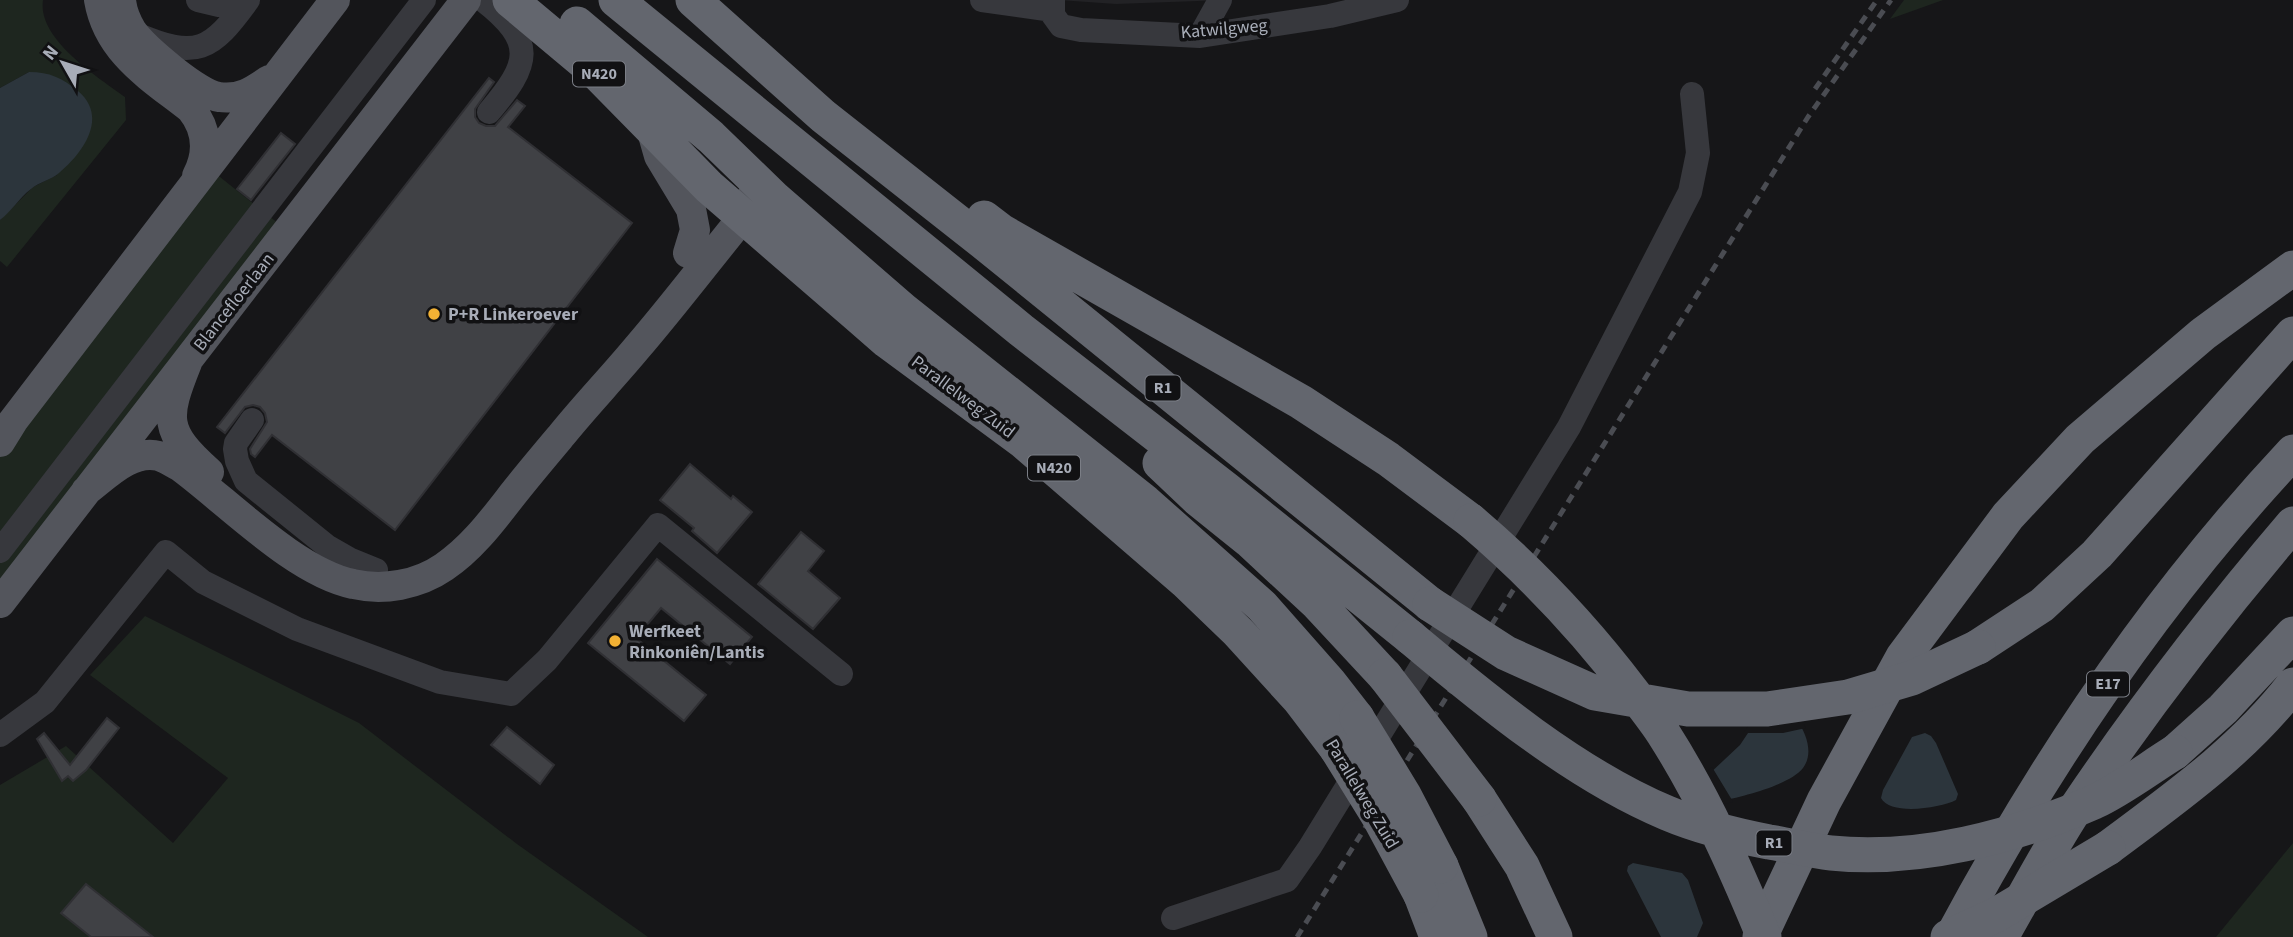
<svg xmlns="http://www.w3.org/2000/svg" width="2293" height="937" font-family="'Source Sans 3',sans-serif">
	<rect width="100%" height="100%" fill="#161618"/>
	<!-- built -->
	<path fill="#222225" d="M 1059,0 L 1225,0 L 1116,4 Z"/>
	<!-- green -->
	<path fill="#1e261f" d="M 0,0 L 43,0 C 37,39 98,77 125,97 L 126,120 L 7,267 L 0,261 L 0,220 L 33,187 L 57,175 L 29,72 L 0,88 Z
		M 1904,0 L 1943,0 L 1890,19 Z
		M 215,173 L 279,224 L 0,586 L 0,452 Z
		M 145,616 L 359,723 L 517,844 L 648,937 L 0,937 L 0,785 L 66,746 L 173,843 L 228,778 L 90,675 Z
		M 2293,843 L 2293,937 L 2216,937 Z"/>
	<!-- water -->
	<path fill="#2c353c" d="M 29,72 C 50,72 62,78 78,91 C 109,117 83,153 59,173 C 51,180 39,182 31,189 C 19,198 11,212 0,220 L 0,88 Z
		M 1798,721 C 1806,734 1814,753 1803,768 C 1790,785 1741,797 1720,801 L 1707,776 L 1740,745 L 1754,724 Z
		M 1925,733 L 1931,736 L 1936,743 L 1958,794 L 1956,800 C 1941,808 1890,816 1881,798 L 1883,790 L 1912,737 Z
		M 1633,863 L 1682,873 L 1688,880 L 1703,923 L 1697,937 L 1661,937 L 1627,871 L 1628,866 Z"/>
	<!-- pier -->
	<path fill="#161618" d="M 1801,719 L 1806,728 L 1783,733 L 1743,733 L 1751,722 Z
		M 1712,767 L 1732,800 L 1733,802 L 1721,805 L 1704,774 Z"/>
	<!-- building -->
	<path fill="#404145" stroke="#303034" stroke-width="2" d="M 489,78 L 494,82 L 475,109 L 475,117 L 479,123 L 486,126 L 495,126 L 517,100 L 525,106 L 508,127 L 632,223 L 395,530 L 272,435 L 255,457 L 251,454 L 250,449 L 267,422 L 265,413 L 260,407 L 253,405 L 245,407 L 225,433 L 217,427 Z
		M 281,133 L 295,144 L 251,200 L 237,189 Z
		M 690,464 L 731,499 L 733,496 L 752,512 L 717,553 L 692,531 L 694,528 L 660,500 Z
		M 801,532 L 824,551 L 808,571 L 840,598 L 813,629 L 758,584 Z
		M 657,559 L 752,637 L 730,664 L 661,608 L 636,638 L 706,695 L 684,721 L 588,643 Z
		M 107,718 L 119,728 L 86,770 L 73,781 L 68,776 L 62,781 L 37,739 L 44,733 L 70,765 Z
		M 507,727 L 554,765 L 540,784 L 491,745 Z
		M 86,884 L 153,937 L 91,937 L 61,913 Z"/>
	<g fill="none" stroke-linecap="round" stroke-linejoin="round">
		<!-- minor -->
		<path stroke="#37383d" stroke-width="24" d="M 198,0 L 219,5 L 240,0
			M 483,0 C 537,42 530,64 489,112
			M 982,0 L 1053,10
			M 1053,0 L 1053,15 L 1061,26 L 1081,30 L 1200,36 L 1330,16 L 1397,0
			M 136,34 C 197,60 211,51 248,0
			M 1200,36 L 1220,0
			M 252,420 L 236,443 L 235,449 L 237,461 L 246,481 L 328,547 L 349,559 L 376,570
			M 0,551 L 424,0
			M 0,735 L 45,702 L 166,552 L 203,582 L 297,629 L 440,682 L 511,694 L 547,660 L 658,525 L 841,674
			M 1173,918 L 1287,880 L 1310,847 L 1569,427 L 1690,192 L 1698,153 L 1692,94"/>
		<!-- major -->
		<path stroke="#53555c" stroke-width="30" d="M 99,0 C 108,53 152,78 191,109 C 208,130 209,153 197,176
			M 121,0 C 122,11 126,21 132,31 C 144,48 199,95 219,97 C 240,100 253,91 269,80
			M 653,135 L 659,156 L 691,209 L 695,230 L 688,253
			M 187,363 C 165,418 163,431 209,472
			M 0,442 L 13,421 L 335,0
			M 86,491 C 106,476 131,449 159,456 C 166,458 173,463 179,466 C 227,501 295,572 353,584 C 383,591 418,585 444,567 C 472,548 492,521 513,494 C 528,475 544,456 560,437 C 584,407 611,379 636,349 C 673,306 707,261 743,217 L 751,198
			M 0,603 L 466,0"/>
		<!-- highway -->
		<path stroke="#63666e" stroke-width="35" d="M 510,0 L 596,72 L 709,187 L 856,314 L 887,341 L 1024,442 L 1185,581 L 1238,632 L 1299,699 L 1337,749
			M 616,0 L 1021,330 L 1226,489 L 1410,637
			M 693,0 L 823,116 L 983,242 L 1430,604
			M 577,24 L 711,137 L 775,199 L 903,310 L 1145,502 L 1262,606 L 1329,682 L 1357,718
			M 984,218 L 1001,231 L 1301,402 L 1388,459 L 1471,521
			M 1160,463 L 1198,499 L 1249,540 L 1318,604 L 1385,676
			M 1978,647 L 2042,605 L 2097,554 L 2293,334
			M 2175,752 L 2223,709 L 2293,634
			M 1479,799 L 1522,866 L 1555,937
			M 2108,848 C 2175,798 2242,751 2293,685
			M 1441,866 L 1470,937
			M 1421,895 L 1437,937
			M 1760,937 L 1824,801 L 1903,657 L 2008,516 L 2080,439 L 2203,334 L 2293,268
			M 1952,937 C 2045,763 2158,596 2293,452
			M 2001,937 C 2026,894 2049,849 2076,808 C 2143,709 2216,614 2293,524"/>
		<!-- rail -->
		<path stroke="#4a4c52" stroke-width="5" stroke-dasharray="9 7" stroke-linecap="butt" d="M 1815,89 L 1877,0
			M 1297,937 L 1808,117 L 1891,0"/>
		<!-- highway-bridge -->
		<path stroke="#63666e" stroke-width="35" d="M 1471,521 C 1531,572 1584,628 1631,690 C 1642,704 1653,718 1663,733 C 1704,797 1735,867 1764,937
			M 1430,604 L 1506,653 L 1595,693 L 1688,709 L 1767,709 L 1848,697 L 1912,678 L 1978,647
			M 1410,637 C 1485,700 1576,775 1667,813 C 1700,827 1733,835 1769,842 C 1789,845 1810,851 1831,853 C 1918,862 2014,837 2094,802 C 2122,789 2149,768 2175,752
			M 1385,676 L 1479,799
			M 1357,718 L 1404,795 L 1441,866
			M 1337,749 L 1379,817 L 1421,895
			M 1948,937 L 1996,915 L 2108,848"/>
	</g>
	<!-- markers -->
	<g fill="#f2b134" stroke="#111113" stroke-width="2.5">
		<circle cx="434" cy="314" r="7"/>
		<circle cx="615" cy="641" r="7"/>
	</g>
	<g text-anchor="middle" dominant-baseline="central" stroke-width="7" stroke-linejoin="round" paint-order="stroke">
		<!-- shield labels -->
		<g fill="#111113" stroke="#7b7e86" stroke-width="2">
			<rect x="573" y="61.5" width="52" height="25" rx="5"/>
			<rect x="1145.5" y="375.5" width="35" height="25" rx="5"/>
			<rect x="1028" y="455.5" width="52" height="25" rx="5"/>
			<rect x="2087" y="671.5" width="42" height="25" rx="5"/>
			<rect x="1756.5" y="830.5" width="35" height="25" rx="5"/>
		</g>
		<g font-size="16" font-weight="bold" fill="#a8adb8">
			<text x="599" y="74">N420</text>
			<text x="1163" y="388">R1</text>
			<text x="1054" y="468">N420</text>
			<text x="2108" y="684">E17</text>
			<text x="1774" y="843">R1</text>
		</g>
		<!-- street labels -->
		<g font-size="18" fill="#a8adb8" stroke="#111113">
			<text transform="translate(1224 29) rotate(-5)">Katwilgweg</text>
			<text transform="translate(234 302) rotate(-52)">Blancefloerlaan</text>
			<text transform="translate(963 397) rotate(37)">Parallelweg Zuid</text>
			<text transform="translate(1362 794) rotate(59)">Parallelweg Zuid</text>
		</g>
		<!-- poi labels -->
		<g font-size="18" font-weight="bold" fill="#a8adb8" stroke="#111113" text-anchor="start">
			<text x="448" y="314">P+R Linkeroever</text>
			<text x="629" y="631">Werfkeet<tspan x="629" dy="21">Rinkoniên/Lantis</tspan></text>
		</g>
	</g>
	<!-- north arrow -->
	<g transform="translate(63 63) rotate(309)" stroke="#111113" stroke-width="5" paint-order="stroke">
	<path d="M0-5L12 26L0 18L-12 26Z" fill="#a8adb8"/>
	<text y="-10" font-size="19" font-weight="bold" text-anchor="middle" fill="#a8adb8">N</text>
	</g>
</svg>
